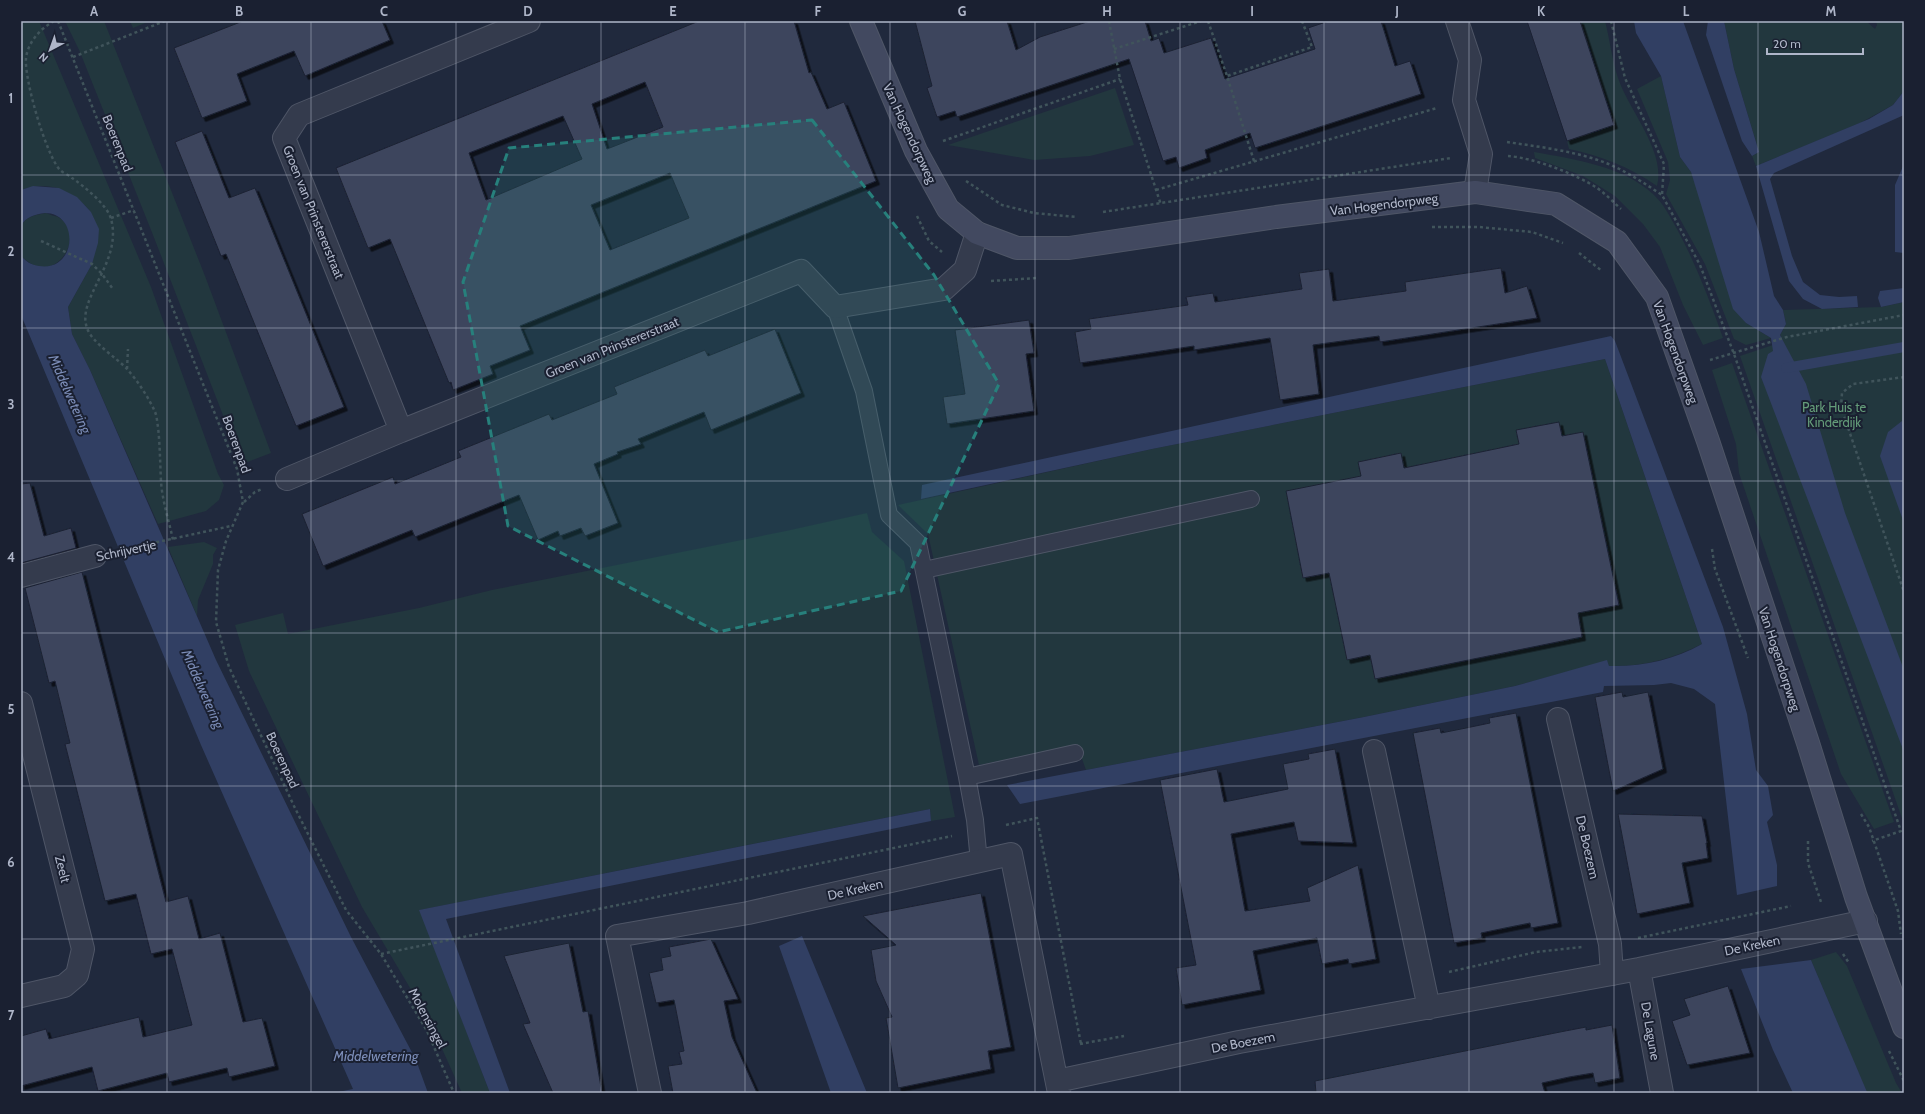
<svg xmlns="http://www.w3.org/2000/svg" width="1925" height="1114" font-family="Cabin,sans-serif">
	<defs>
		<filter id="shadow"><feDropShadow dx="3.5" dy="3.5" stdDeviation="0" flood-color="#0009"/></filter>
	</defs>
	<rect width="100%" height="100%" fill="#20293d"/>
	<!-- green -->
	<path fill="#22373e" d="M 21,21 L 39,21 L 151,287 L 218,474 L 224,485 L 219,500 L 206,511 L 158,524 L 90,370 L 72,334 L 68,307 L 92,264 L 91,212 C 70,190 51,180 21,190 Z
		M 65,21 L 104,21 L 205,276 L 271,453 L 242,464 L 153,235 L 80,52 Z
		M 130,21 L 150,21 L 133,28 Z
		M 1579,21 L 1605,21 C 1610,40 1612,60 1618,78 C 1629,111 1666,151 1657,186 C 1630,167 1601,156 1569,149 L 1567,141 L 1614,125 Z
		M 1724,21 L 1866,21 L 1875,29 L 1877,25 L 1876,21 L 1904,21 L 1904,91 L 1893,105 L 1860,123 L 1756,166 L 1752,156 L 1759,152 L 1734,69 Z
		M 1661,76 L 1680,157 L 1691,172 L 1746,323 L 1771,338 L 1746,345 L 1734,339 L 1705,264 L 1666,194 L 1670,180 L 1668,162 L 1637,89 Z
		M 1115,88 L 1134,145 L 1090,156 L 1034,160 L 948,145 Z
		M 1534,152 C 1573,159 1623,166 1653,194 C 1664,204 1670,217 1677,229 C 1696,264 1710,301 1723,338 L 1703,345 L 1683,305 L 1660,247 L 1643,224 L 1615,196 L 1583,176 L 1535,158 Z
		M 46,213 C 50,215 55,216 58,217 C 87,234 58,282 30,263 C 26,260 23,259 21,255 L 21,226 C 26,216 36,215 46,213 Z
		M 1904,302 L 1904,824 L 1740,356 L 1773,345 L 1773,351 L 1787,349 L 1780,335 L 1786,324 L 1783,310 L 1881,307 Z
		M 1605,359 L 1702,644 C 1671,659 1644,667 1609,666 L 1607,661 L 1515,686 L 1364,717 L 1086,770 L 1077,745 L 979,765 L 928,534 L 898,505 L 1152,449 Z
		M 1732,363 L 1894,822 L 1874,829 L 1841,774 L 1739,473 L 1736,444 L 1712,370 Z
		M 867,513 L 872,532 L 904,561 L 955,817 L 931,821 L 930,809 L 420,910 L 490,1093 L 462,1093 L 429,1020 L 362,907 L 249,671 L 235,625 L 283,613 L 288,634 L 419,608 L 492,590 L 786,531 Z
		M 204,542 L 217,548 L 213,555 L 213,564 L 198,600 L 197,616 L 168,547 Z
		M 1836,952 L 1847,966 L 1896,1083 L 1902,1093 L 1867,1093 L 1811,960 Z"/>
	<!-- water -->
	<path fill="#313f63" d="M 1634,21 L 1683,21 L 1759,232 L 1774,296 L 1783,310 L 1786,324 L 1780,335 L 1806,384 L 1845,513 L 1904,670 L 1904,752 L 1761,377 L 1768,354 L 1773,351 L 1771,338 L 1746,323 L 1733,309 L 1691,172 L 1680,157 L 1661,76 L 1636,33 Z
		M 1708,21 L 1724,21 L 1734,69 L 1759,152 L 1752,156 L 1742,141 L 1706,35 Z
		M 1904,91 L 1904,115 L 1774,173 L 1770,179 L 1792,256 L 1803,282 L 1820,295 L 1839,297 L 1857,296 L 1858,307 L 1822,309 L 1803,299 L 1789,281 L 1756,166 L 1869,119 L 1893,105 Z
		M 1904,164 L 1904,253 L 1895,252 L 1895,185 Z
		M 33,186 L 59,188 L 77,197 L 91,212 L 99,229 L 98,243 L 92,264 L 68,307 L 72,334 L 90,370 L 216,660 L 351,937 L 416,1060 L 428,1093 L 333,1093 L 353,1089 L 201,745 L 21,315 L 21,255 C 24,261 32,265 39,266 C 77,272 80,213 45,213 C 36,214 25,217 21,226 L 21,190 Z
		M 1904,288 L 1904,302 L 1881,307 L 1878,298 L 1880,291 Z
		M 1611,336 L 1615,341 L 1723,627 L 1747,714 L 1756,770 L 1768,786 L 1773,815 L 1767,822 L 1777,865 L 1777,886 L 1737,895 L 1715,704 L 1694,689 L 1671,683 L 1654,685 L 1604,686 L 1603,692 L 1020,804 L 1007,785 L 1364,717 L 1515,686 L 1607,660 L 1609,666 C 1641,667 1674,660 1702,644 L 1605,359 L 1152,449 L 921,499 L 922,485 Z
		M 1902,421 L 1904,428 L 1904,523 L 1880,456 L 1888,432 Z
		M 930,809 L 931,821 L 446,919 L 510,1093 L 490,1093 L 419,910 Z
		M 802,936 L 867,1093 L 831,1093 L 779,946 Z
		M 1811,960 L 1867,1092 L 1867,1093 L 1793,1093 L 1773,1050 L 1741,969 Z"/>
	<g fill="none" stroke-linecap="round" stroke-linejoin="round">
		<!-- stream -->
		<path stroke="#313f63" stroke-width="10" d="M 1786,368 L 1904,347"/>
	</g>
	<!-- building -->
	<path fill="#3c455d" stroke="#1c2233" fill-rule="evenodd" filter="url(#shadow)" d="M 243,21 L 382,21 L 390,40 L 305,76 L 294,51 L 237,74 L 247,101 L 202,118 L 174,48 Z
		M 699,21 L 794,21 L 809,73 L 811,72 L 827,109 L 844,102 L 876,181 L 520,326 L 530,350 L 490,366 L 493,374 L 453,390 L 451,382 L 449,383 L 390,239 L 368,248 L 336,168 ZM 645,82 L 663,127 L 607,149 L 592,104 ZM 563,116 L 582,159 L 486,200 L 469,153 ZM 670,173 L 689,218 L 610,250 L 591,205 Z
		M 915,21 L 1007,21 L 1016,50 L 1040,37 L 1090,21 L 1145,21 L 1151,41 L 1159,38 L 1164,53 L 1211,38 L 1225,79 L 1315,49 L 1308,28 L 1329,21 L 1381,21 L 1395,66 L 1410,61 L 1421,94 L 1255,148 L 1250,133 L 1205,150 L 1207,158 L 1179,168 L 1176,157 L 1163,161 L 1129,59 L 957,117 L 955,111 L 937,117 L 927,88 L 932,86 Z
		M 1527,21 L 1580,21 L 1614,125 L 1567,141 Z
		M 202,131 L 229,198 L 255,188 L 344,407 L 296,426 L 226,254 L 221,256 L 175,142 Z
		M 1501,268 L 1505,293 L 1527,286 L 1537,318 L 1380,342 L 1379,336 L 1313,345 L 1319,394 L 1280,400 L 1270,338 L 1194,350 L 1194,346 L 1080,363 L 1075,332 L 1091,329 L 1089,319 L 1188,305 L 1186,297 L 1213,293 L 1215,302 L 1302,289 L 1299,273 L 1329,269 L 1333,301 L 1406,291 L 1405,282 Z
		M 1029,320 L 1034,353 L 1026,354 L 1034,411 L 947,424 L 943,397 L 965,394 L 955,330 Z
		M 775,329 L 801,393 L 711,430 L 704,412 L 638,439 L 641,444 L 617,452 L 618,454 L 594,464 L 618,523 L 585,536 L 581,528 L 560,536 L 558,531 L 538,540 L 519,495 L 415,537 L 412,530 L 323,566 L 302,514 L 393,477 L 395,484 L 461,457 L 458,451 L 549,414 L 552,420 L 617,394 L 614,387 L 705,350 L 708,356 Z
		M 1559,422 L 1562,436 L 1583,432 L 1619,605 L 1578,613 L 1582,637 L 1375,679 L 1370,655 L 1347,660 L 1329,573 L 1303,578 L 1286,491 L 1361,476 L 1358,462 L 1401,453 L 1404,468 L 1519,444 L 1516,430 Z
		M 30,483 L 44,536 L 71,528 L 76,548 L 21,563 L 21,484 Z
		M 82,572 L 166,902 L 188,896 L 199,939 L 220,933 L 243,1022 L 262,1018 L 275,1066 L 229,1077 L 227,1068 L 169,1082 L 167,1073 L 98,1091 L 92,1067 L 21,1086 L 21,1036 L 46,1029 L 49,1039 L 139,1017 L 143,1037 L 192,1025 L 172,949 L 151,954 L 136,894 L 105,901 L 65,744 L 70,743 L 55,681 L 49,683 L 25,588 Z
		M 1622,692 L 1623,697 L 1648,692 L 1663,769 L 1613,791 L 1595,697 Z
		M 1516,713 L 1558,923 L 1531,928 L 1530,923 L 1505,928 L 1481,933 L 1482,938 L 1454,943 L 1413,733 L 1440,728 L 1441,733 L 1466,728 L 1490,723 L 1489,718 Z
		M 1335,749 L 1353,843 L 1298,841 L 1294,822 L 1231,834 L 1245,911 L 1310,901 L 1307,888 L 1358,865 L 1376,959 L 1349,964 L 1348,959 L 1322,964 L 1317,938 L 1253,951 L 1261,990 L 1182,1005 L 1176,968 L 1196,965 L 1160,780 L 1217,769 L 1224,802 L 1288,789 L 1283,764 L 1309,759 L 1308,754 Z
		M 1618,814 L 1702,816 L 1707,843 L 1706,843 L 1708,858 L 1682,863 L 1690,903 L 1637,914 Z
		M 981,893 L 1011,1047 L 988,1051 L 991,1069 L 898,1088 L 886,1018 L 892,1017 L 876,981 L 871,950 L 896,945 L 863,916 Z
		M 711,939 L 738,999 L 724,1001 L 732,1037 L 757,1093 L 673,1093 L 668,1066 L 682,1064 L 679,1052 L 684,1051 L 674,1000 L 656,1003 L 649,973 L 663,970 L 661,958 L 671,956 L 669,947 Z
		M 569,943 L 583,1012 L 588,1011 L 602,1093 L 553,1093 L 523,1024 L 530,1023 L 504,956 Z
		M 1728,986 L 1750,1053 L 1687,1065 L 1672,1021 L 1690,1015 L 1684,999 Z
		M 1612,1025 L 1620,1078 L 1595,1083 L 1593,1073 L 1569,1077 L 1542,1083 L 1545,1093 L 1316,1093 L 1315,1081 L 1560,1032 L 1586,1027 L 1586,1030 Z"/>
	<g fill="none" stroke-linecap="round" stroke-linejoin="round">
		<defs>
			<path id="lane" d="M 835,307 L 864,391 L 889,515 L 918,543 L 967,777 L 975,820 L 979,862
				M 924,570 L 1251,499
				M 967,777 L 1075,753"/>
			<path id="street" d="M 529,21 L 299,115 L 284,138 L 401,431 L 801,271 L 835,307 L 944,289 L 965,270 L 977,233
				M 1457,21 L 1470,60 L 1464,100 L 1481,154 L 1475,192
				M 287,479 L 401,431
				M 21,576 L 95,556
				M 21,703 L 83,949 L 77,975 L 64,986 L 21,996
				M 1558,719 L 1610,944 L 1612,974
				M 1374,751 L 1429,1008
				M 1639,969 L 1662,1093
				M 1057,1081 L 1239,1042 L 1639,969 L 1866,921
				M 650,1093 L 617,936 L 748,913 L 1011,854 L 1059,1093"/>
			<path id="secondary" d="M 861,21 L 916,151 L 948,209 L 977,233 L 1017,248 L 1069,248 L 1276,217 L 1475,192 L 1556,204 L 1617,242 L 1657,297 L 1708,441 L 1808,743 L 1856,897 L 1904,1027"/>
		</defs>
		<!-- lane casing -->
		<use href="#lane" stroke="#4f5667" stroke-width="18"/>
		<!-- street casing -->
		<use href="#street" stroke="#4f5667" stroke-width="24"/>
		<!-- secondary casing -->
		<use href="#secondary" stroke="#4f5667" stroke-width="24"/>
		<!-- path -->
		<path stroke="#40545b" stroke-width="2.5" stroke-dasharray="3 3" stroke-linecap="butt" d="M 54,21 C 40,29 28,42 26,58 C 24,79 46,155 60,170 C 63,173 69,175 72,178 C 84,186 108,206 111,219 C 123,262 76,298 87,328 C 92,343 117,358 127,369 C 137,380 149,398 155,412 C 157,416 157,422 158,427 C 160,445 160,462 161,481 C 162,500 169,521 173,540
			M 58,21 L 237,469 L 243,502 L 226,541 L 218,570 L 216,622 L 229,667 L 294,806 L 346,910 L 381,954 L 427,1031 L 454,1093
			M 1109,21 L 1120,79 L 1161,205
			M 1208,21 L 1227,76
			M 1611,21 L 1625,78 L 1664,164 L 1662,195 L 1700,265 L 1734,354 L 1901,831 L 1872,841
			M 1114,49 L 1201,21
			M 73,57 L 165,21
			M 943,141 L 1120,79
			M 1507,142 C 1540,147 1575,151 1606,163 C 1626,171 1644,183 1662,195
			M 1508,156 C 1534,158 1576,174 1597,188 C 1606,194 1613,202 1621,209
			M 1254,161 L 1227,76 L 1312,47 L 1302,21
			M 966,181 L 1002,205 L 1034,213 L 1076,217
			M 1156,190 L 1437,108
			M 1103,212 L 1451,158
			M 917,216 L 929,241 L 942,252
			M 111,218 L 134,210
			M 1432,227 L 1479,227 L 1532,232 L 1563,243
			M 41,241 L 92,264 L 102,274 L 113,289
			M 1579,253 L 1602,271
			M 991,281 L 1037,278
			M 1710,360 L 1787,337 L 1904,315
			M 127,369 L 128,349
			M 1904,377 L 1853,384 L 1842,393 L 1841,407 L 1904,592
			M 244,502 L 255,492 L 262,489
			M 1712,549 L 1715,569 L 1748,658
			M 121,550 L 231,526
			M 1861,814 L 1869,827 L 1898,911 L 1901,934
			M 1006,825 L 1037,818 L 1081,1044
			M 1808,841 L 1808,863 L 1821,902
			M 1638,938 L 1791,906
			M 381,954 L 952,836
			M 1843,954 L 1849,963
			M 1449,972 L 1536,952 L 1582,947
			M 1080,1044 L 1124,1036
			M 1889,1051 L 1904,1081"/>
		<!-- lane -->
		<use href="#lane" stroke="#343b4d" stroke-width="16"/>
		<!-- street -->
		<use href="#street" stroke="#343b4d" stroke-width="22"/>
		<!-- secondary -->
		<use href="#secondary" stroke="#424960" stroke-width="22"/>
	</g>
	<!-- marked area -->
	<path fill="#27807c" fill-opacity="0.2" stroke="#27807c" stroke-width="3" stroke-dasharray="8 5" stroke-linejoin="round" d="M 812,120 L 934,275 L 999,384 L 901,591 L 718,632 L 508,526 L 463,282 L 509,148 Z"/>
	<!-- grid -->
	<path fill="none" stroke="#afb6c9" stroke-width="1" stroke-opacity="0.55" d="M 167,21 L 167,1093M 311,21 L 311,1093M 456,21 L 456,1093M 601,21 L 601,1093M 745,21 L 745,1093M 890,21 L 890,1093M 1035,21 L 1035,1093M 1180,21 L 1180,1093M 1324,21 L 1324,1093M 1469,21 L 1469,1093M 1614,21 L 1614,1093M 1758,21 L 1758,1093M 21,175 L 1904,175M 21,328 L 1904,328M 21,481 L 1904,481M 21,633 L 1904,633M 21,786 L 1904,786M 21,939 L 1904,939"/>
	<g text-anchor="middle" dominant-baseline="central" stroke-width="4" stroke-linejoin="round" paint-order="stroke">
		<!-- street labels -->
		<g font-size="13" fill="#afb6c9" stroke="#1a2031">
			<text transform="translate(910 133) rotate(65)">Van Hogendorpweg</text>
			<text transform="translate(118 143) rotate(68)">Boerenpad</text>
			<text transform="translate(1384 204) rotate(-7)">Van Hogendorpweg</text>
			<text transform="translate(314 212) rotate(68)">Groen van Prinstererstraat</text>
			<text transform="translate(612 347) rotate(-22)">Groen van Prinstererstraat</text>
			<text transform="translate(1676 352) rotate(70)">Van Hogendorpweg</text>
			<text transform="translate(237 444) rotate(70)">Boerenpad</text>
			<text transform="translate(126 550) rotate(-12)">Schrijvertje</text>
			<text transform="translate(1780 659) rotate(72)">Van Hogendorpweg</text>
			<text transform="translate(283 760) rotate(65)">Boerenpad</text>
			<text transform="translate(1588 847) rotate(77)">De Boezem</text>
			<text transform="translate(63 869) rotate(76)">Zeelt</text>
			<text transform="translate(855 889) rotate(-13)">De Kreken</text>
			<text transform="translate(1752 945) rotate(-12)">De Kreken</text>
			<text transform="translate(428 1018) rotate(62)">Molensingel</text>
			<text transform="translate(1651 1031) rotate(80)">De Lagune</text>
			<text transform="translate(1243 1042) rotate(-11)">De Boezem</text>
		</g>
		<!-- park labels -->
		<g font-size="13" fill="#649c79" stroke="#1a2031">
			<text x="1834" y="407">Park Huis te<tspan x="1834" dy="15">Kinderdijk</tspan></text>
		</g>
		<!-- water labels -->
		<g font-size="14" font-style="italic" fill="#7c8db8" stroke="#1a2031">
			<text transform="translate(70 394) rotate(66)">Middelwetering</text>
			<text transform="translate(203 689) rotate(66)">Middelwetering</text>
			<text x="376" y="1056">Middelwetering</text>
		</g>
	</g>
	<!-- border -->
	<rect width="1925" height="1114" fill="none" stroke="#1a2031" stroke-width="44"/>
	<!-- north arrow -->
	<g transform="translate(50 50) rotate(221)" stroke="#1a2031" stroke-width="3" paint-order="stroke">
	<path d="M0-3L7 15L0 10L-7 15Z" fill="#afb6c9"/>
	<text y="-6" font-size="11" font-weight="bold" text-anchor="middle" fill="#afb6c9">N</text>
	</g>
	<!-- scale -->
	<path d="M1767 48v6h96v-6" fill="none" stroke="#afb6c9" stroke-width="2"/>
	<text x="1773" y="48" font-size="12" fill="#afb6c9" stroke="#1a2031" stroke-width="3" paint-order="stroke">20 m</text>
	<rect x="22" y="22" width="1881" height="1070" fill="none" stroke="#afb6c9" stroke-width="1.5"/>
	<g font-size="13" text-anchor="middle" font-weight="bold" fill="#afb6c9">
		<text x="94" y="16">A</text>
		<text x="239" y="16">B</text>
		<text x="384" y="16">C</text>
		<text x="528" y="16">D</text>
		<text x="673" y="16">E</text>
		<text x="818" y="16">F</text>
		<text x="962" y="16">G</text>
		<text x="1107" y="16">H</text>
		<text x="1252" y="16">I</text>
		<text x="1397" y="16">J</text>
		<text x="1541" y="16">K</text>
		<text x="1686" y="16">L</text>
		<text x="1831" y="16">M</text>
		<text x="11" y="103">1</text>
		<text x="11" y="256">2</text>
		<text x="11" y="409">3</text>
		<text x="11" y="562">4</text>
		<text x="11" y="714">5</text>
		<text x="11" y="867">6</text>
		<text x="11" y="1020">7</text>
	</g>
</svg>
